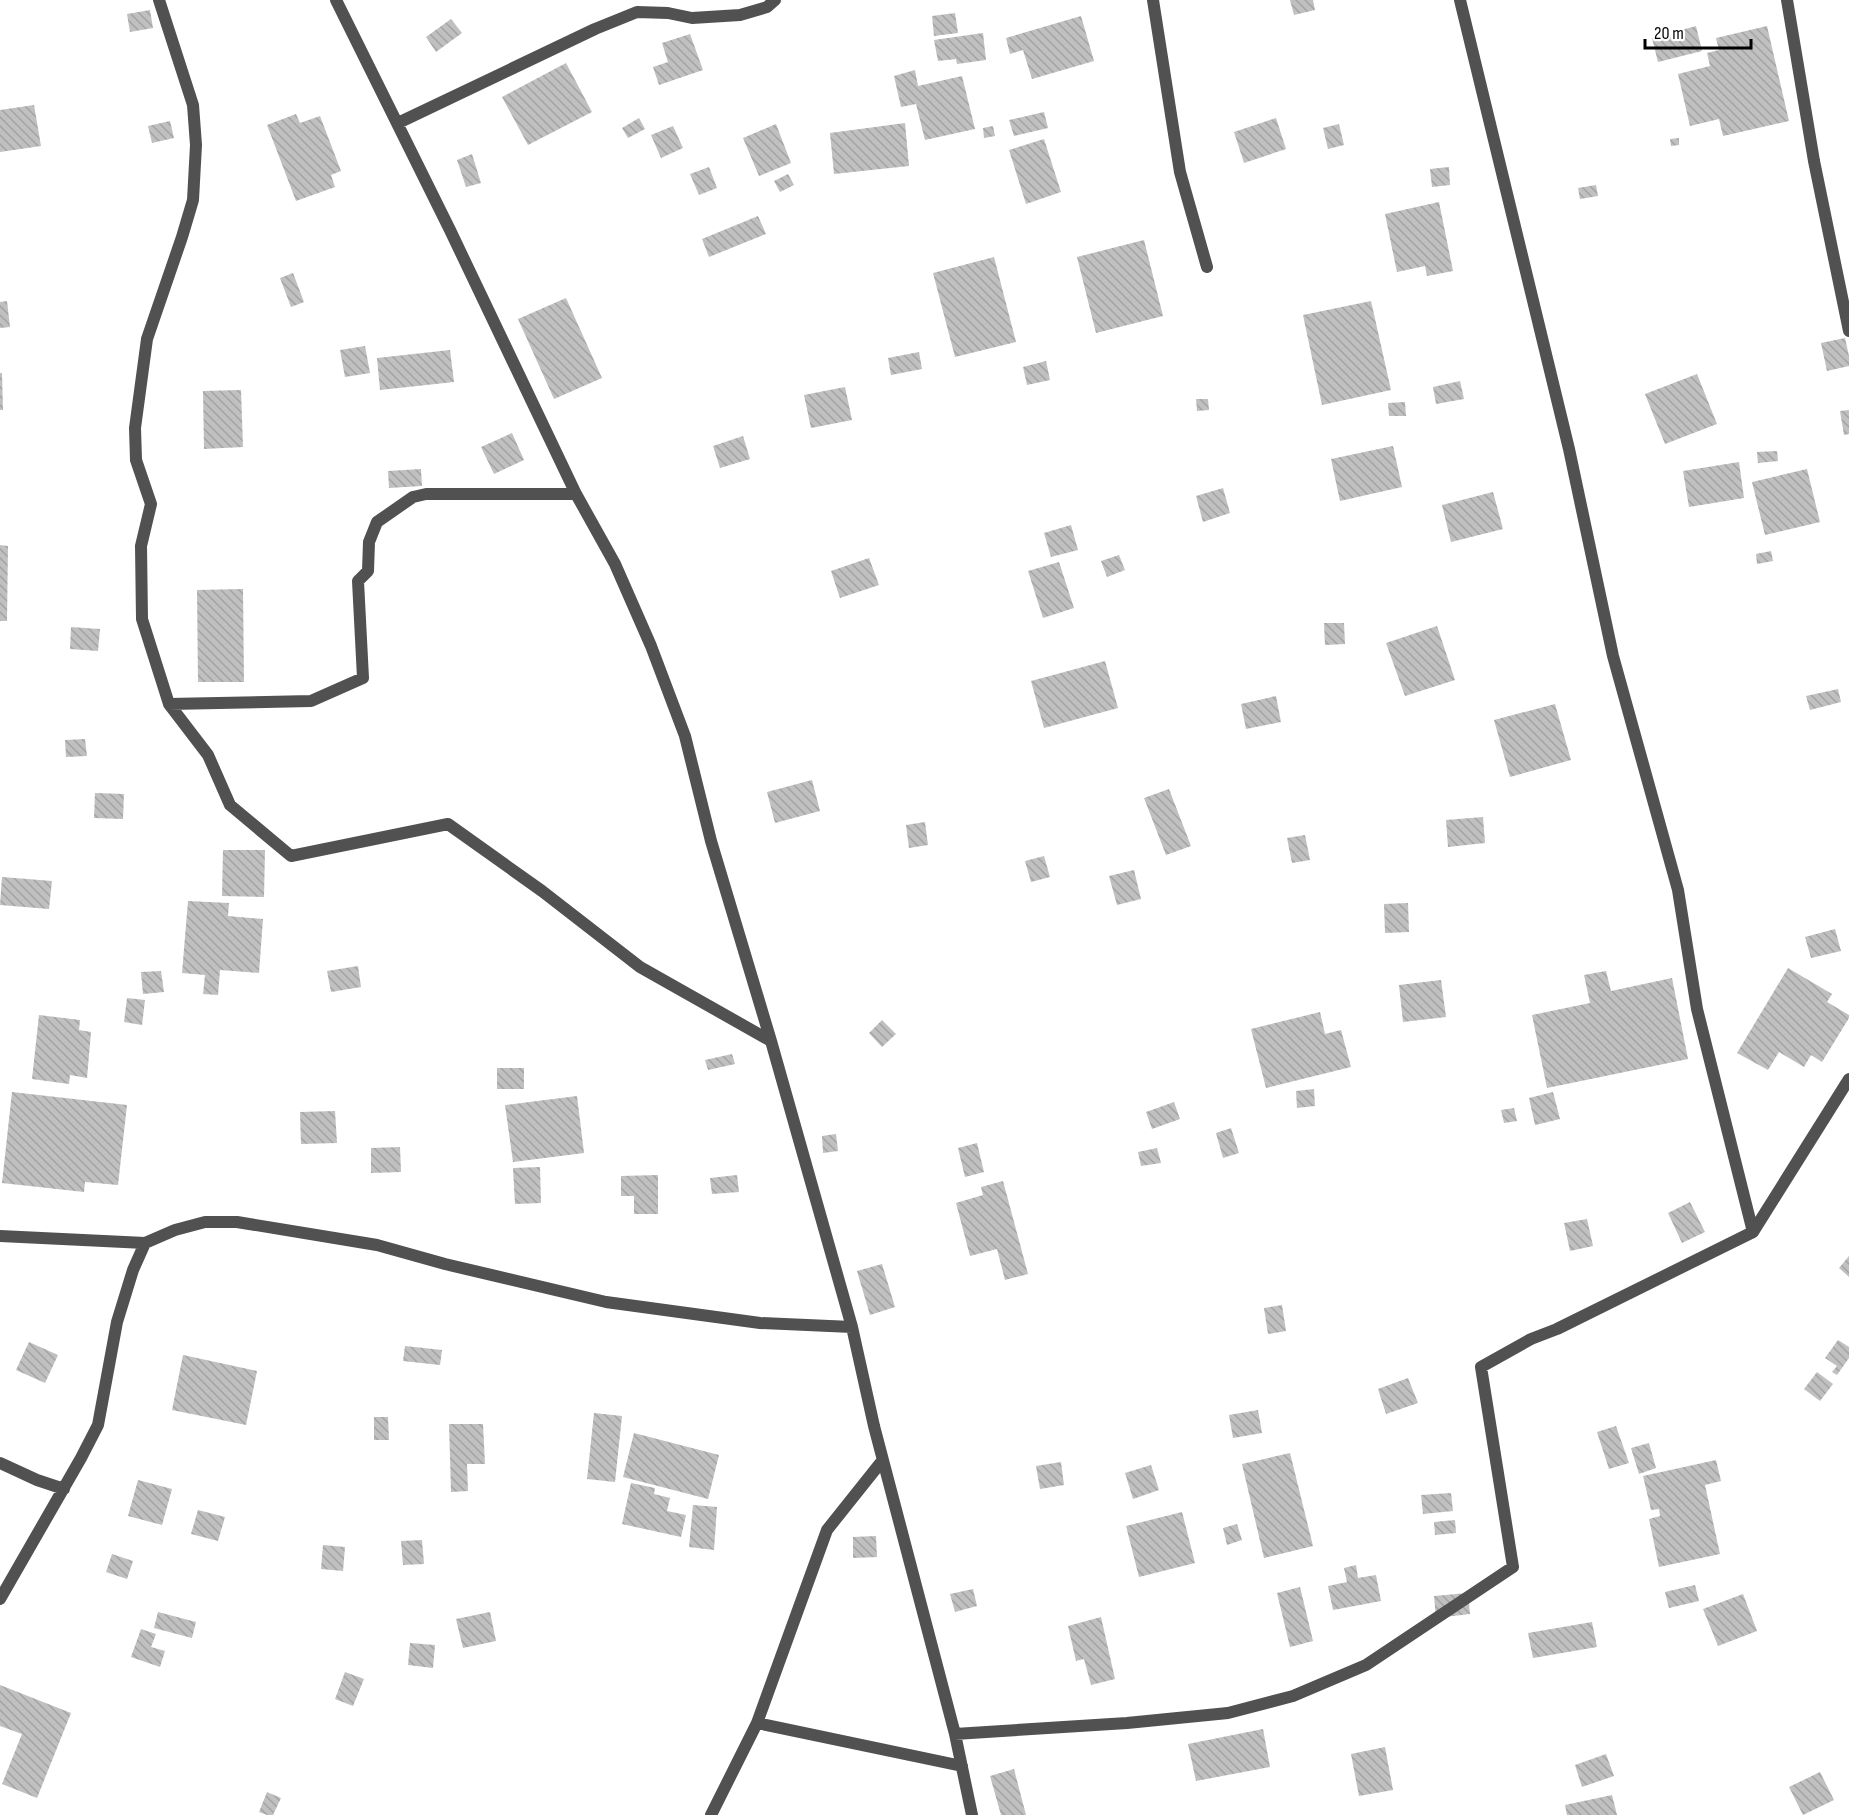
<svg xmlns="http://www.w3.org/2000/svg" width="1849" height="1815" font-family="'Sofia Sans Condensed',sans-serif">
	<defs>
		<pattern id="building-back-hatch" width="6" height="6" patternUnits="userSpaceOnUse" patternTransform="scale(1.5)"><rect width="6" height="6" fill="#c0c0c0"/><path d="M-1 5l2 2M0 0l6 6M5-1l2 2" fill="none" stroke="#a3a3a3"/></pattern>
	</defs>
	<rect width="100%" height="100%" fill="#fff"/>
	<!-- building -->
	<path fill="url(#building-back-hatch)" d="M 1290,0 L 1313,0 L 1315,10 L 1294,15 Z
		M 150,10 L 153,28 L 130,32 L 127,14 Z
		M 955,13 L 958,33 L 934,36 L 932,16 Z
		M 1081,16 L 1094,61 L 1032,79 L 1023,50 L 1010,54 L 1006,38 Z
		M 451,19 L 462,33 L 436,52 L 426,37 Z
		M 1696,26 L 1702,51 L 1658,62 L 1652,38 Z
		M 1767,26 L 1789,121 L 1723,136 L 1719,119 L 1690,126 L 1678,74 L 1710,66 L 1707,53 L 1719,50 L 1716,38 Z
		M 983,33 L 986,60 L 957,64 L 956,59 L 938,61 L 934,40 Z
		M 690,34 L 703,70 L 659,85 L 653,67 L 668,62 L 662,43 Z
		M 566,63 L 592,112 L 528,145 L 502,97 Z
		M 915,70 L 918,86 L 962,76 L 975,129 L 925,140 L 916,104 L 901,107 L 894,76 Z
		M 34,105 L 41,146 L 0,152 L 0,110 Z
		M 1044,112 L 1048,128 L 1014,136 L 1009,120 Z
		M 296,114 L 300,123 L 320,116 L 341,171 L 331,175 L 335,187 L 296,201 L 267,125 Z
		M 639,118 L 645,129 L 628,138 L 622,128 Z
		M 1276,118 L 1286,149 L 1244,163 L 1234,132 Z
		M 170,121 L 174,138 L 152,143 L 148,126 Z
		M 905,123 L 909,166 L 834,174 L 830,133 Z
		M 776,124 L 791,163 L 759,176 L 743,138 Z
		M 1339,124 L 1344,145 L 1328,149 L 1323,128 Z
		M 673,126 L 683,148 L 661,158 L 651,135 Z
		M 993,126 L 995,136 L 984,138 L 983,128 Z
		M 1679,138 L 1679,145 L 1671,146 L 1670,139 Z
		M 1044,139 L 1061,192 L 1026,204 L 1009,150 Z
		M 472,154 L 481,183 L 466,187 L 457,160 Z
		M 709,167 L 717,188 L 699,195 L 690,174 Z
		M 1449,167 L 1450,185 L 1432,187 L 1430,169 Z
		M 788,174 L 794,185 L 780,192 L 774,181 Z
		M 1596,185 L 1598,196 L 1580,199 L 1578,188 Z
		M 1439,202 L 1453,271 L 1427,276 L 1425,266 L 1397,272 L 1385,214 Z
		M 758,216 L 766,234 L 709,257 L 702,239 Z
		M 1144,240 L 1163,316 L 1096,333 L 1077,257 Z
		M 994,257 L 1016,342 L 955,357 L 933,273 Z
		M 293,273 L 304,302 L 291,307 L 280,278 Z
		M 566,298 L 602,378 L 554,399 L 518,319 Z
		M 7,301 L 10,327 L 0,328 L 0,302 Z
		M 1371,301 L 1391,390 L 1322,405 L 1303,315 Z
		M 1845,338 L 1849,356 L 1849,366 L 1827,371 L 1821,343 Z
		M 365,346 L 370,373 L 345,377 L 340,350 Z
		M 450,350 L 454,382 L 380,390 L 377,358 Z
		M 919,352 L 922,369 L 891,375 L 888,358 Z
		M 1046,361 L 1050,380 L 1027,385 L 1023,367 Z
		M 0,373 L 2,373 L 3,410 L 0,410 Z
		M 1697,374 L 1717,424 L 1665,444 L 1645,394 Z
		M 1460,381 L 1464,399 L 1436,404 L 1433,387 Z
		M 845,387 L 852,420 L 811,428 L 804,395 Z
		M 241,390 L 243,447 L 204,449 L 203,391 Z
		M 1196,399 L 1208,399 L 1209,410 L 1197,411 Z
		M 1405,402 L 1406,416 L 1389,416 L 1388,403 Z
		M 1849,410 L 1849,434 L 1844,435 L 1840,411 Z
		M 512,433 L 524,460 L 494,474 L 481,447 Z
		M 743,436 L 750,459 L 720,468 L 713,446 Z
		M 1393,446 L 1402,487 L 1340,501 L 1331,459 Z
		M 1777,451 L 1778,461 L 1758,463 L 1757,452 Z
		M 1739,462 L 1744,498 L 1689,507 L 1683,471 Z
		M 421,469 L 422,486 L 389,488 L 388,471 Z
		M 1807,469 L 1820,522 L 1765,535 L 1752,482 Z
		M 1223,488 L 1230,513 L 1203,522 L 1196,496 Z
		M 1493,492 L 1503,529 L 1451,542 L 1442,505 Z
		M 1071,525 L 1078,550 L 1051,557 L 1044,533 Z
		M 0,545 L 8,546 L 7,621 L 0,621 Z
		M 1771,551 L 1773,561 L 1757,564 L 1756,554 Z
		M 1119,555 L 1125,570 L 1107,577 L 1101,561 Z
		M 869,558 L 879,585 L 840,598 L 831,571 Z
		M 1059,562 L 1074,608 L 1043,618 L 1028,571 Z
		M 243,589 L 244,682 L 198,682 L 197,590 Z
		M 1324,623 L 1344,623 L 1345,644 L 1325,645 Z
		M 1437,626 L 1455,680 L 1405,696 L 1386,643 Z
		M 71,627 L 100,629 L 98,651 L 70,649 Z
		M 1105,661 L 1118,708 L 1044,728 L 1031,681 Z
		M 1838,689 L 1841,702 L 1810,710 L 1806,696 Z
		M 1276,696 L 1281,722 L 1246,729 L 1241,704 Z
		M 1555,704 L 1571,760 L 1510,777 L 1494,720 Z
		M 85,739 L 87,756 L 66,757 L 65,740 Z
		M 812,780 L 820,811 L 775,823 L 767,792 Z
		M 1169,789 L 1191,846 L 1166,855 L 1144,798 Z
		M 95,793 L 124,794 L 123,819 L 94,818 Z
		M 1483,817 L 1485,843 L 1448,847 L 1446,820 Z
		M 925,822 L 928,845 L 909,848 L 906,825 Z
		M 1305,835 L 1310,860 L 1292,863 L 1287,838 Z
		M 223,850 L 265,850 L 264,897 L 222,896 Z
		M 1044,856 L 1050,877 L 1031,882 L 1025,861 Z
		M 1134,870 L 1141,899 L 1117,905 L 1109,876 Z
		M 2,877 L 52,881 L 49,909 L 0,905 Z
		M 188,901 L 229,903 L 228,916 L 263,919 L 259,973 L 220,970 L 218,995 L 203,994 L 205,975 L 182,973 Z
		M 1408,903 L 1409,932 L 1385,933 L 1384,904 Z
		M 1835,929 L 1841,951 L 1811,958 L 1805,937 Z
		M 358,966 L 361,987 L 331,992 L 327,971 Z
		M 1788,968 L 1832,994 L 1827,1002 L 1849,1015 L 1849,1018 L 1822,1062 L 1811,1055 L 1804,1067 L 1779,1052 L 1768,1070 L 1737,1053 Z
		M 161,971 L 164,992 L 143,994 L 141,972 Z
		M 1606,971 L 1611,991 L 1672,978 L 1688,1059 L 1547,1088 L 1532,1015 L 1590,1003 L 1584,975 Z
		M 1441,980 L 1446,1017 L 1403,1022 L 1399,985 Z
		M 127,998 L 145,1000 L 142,1025 L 124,1022 Z
		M 1320,1012 L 1325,1034 L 1341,1030 L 1351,1067 L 1266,1088 L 1251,1029 Z
		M 39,1015 L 80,1020 L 79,1030 L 91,1032 L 87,1078 L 70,1075 L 69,1084 L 32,1079 Z
		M 882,1020 L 896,1034 L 882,1047 L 869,1033 Z
		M 732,1054 L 735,1064 L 708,1070 L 705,1060 Z
		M 497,1068 L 524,1068 L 524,1089 L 497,1089 Z
		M 1314,1089 L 1315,1106 L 1297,1108 L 1296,1091 Z
		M 12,1092 L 127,1105 L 118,1185 L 85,1182 L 84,1192 L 2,1183 Z
		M 1553,1092 L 1560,1119 L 1535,1125 L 1529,1098 Z
		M 577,1096 L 584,1153 L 513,1162 L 505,1105 Z
		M 1174,1102 L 1180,1119 L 1152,1129 L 1146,1112 Z
		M 1514,1108 L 1517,1121 L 1504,1123 L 1501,1110 Z
		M 335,1111 L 337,1143 L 301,1144 L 300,1112 Z
		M 1231,1128 L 1239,1153 L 1223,1158 L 1216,1133 Z
		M 836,1134 L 838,1151 L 823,1153 L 822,1136 Z
		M 977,1143 L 984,1172 L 965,1177 L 958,1148 Z
		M 400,1147 L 401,1172 L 371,1173 L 371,1148 Z
		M 1157,1148 L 1161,1163 L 1141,1166 L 1138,1152 Z
		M 540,1167 L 541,1203 L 515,1204 L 513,1168 Z
		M 658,1175 L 658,1214 L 634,1214 L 634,1196 L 621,1196 L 621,1176 Z
		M 737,1175 L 739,1192 L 712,1194 L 710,1178 Z
		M 1003,1181 L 1028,1274 L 1005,1280 L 997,1249 L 970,1256 L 956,1203 L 983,1195 L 981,1187 Z
		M 1690,1202 L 1705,1232 L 1682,1243 L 1668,1213 Z
		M 1587,1219 L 1593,1246 L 1570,1251 L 1564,1223 Z
		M 1849,1256 L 1849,1277 L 1839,1268 Z
		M 882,1264 L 895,1307 L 870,1315 L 857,1271 Z
		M 1282,1305 L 1286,1331 L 1268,1334 L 1264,1308 Z
		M 1838,1340 L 1849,1347 L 1849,1358 L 1837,1375 L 1832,1372 L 1837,1366 L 1825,1358 Z
		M 29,1342 L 58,1355 L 45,1383 L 16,1370 Z
		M 405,1346 L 442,1350 L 440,1365 L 403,1361 Z
		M 183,1355 L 257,1371 L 246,1425 L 172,1410 Z
		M 1817,1372 L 1833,1384 L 1820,1401 L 1804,1389 Z
		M 1408,1378 L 1418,1403 L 1386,1414 L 1378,1389 Z
		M 1258,1410 L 1262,1433 L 1233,1438 L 1229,1415 Z
		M 594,1413 L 622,1416 L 615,1482 L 587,1479 Z
		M 374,1417 L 388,1417 L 389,1440 L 374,1440 Z
		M 449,1424 L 483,1424 L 485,1464 L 467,1464 L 468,1491 L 451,1492 Z
		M 1616,1426 L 1629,1463 L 1609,1469 L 1597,1432 Z
		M 634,1433 L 719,1455 L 708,1499 L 623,1477 Z
		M 1649,1443 L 1656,1468 L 1639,1474 L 1631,1448 Z
		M 1290,1453 L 1313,1546 L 1264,1558 L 1242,1464 Z
		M 1716,1460 L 1721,1481 L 1705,1485 L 1720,1554 L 1659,1567 L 1649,1519 L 1660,1516 L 1659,1509 L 1651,1510 L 1643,1476 Z
		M 1061,1462 L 1064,1485 L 1040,1489 L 1036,1466 Z
		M 1151,1465 L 1159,1490 L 1133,1499 L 1125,1473 Z
		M 138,1480 L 172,1489 L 162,1525 L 128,1516 Z
		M 631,1483 L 655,1488 L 654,1494 L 670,1498 L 667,1511 L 686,1515 L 681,1537 L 622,1524 Z
		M 1451,1493 L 1453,1511 L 1423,1514 L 1421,1495 Z
		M 693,1505 L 717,1507 L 714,1550 L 689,1547 Z
		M 198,1510 L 225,1517 L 218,1541 L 191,1534 Z
		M 1182,1512 L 1195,1563 L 1139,1577 L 1126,1526 Z
		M 1455,1520 L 1456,1533 L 1435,1535 L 1434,1522 Z
		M 1237,1524 L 1242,1540 L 1227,1545 L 1223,1528 Z
		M 876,1536 L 877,1557 L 853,1558 L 853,1537 Z
		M 422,1540 L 424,1564 L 403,1565 L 401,1541 Z
		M 323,1545 L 345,1547 L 343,1571 L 321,1569 Z
		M 112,1554 L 133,1561 L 127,1579 L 106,1572 Z
		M 1356,1565 L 1358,1578 L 1376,1575 L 1381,1601 L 1333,1610 L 1328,1586 L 1347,1582 L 1344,1568 Z
		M 1695,1585 L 1699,1601 L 1669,1608 L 1665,1592 Z
		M 1300,1587 L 1313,1641 L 1290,1647 L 1277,1593 Z
		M 973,1589 L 977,1606 L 955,1612 L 950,1594 Z
		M 1468,1593 L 1470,1614 L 1436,1618 L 1434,1596 Z
		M 1743,1594 L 1757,1631 L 1718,1646 L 1703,1609 Z
		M 158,1612 L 196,1622 L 192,1638 L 154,1628 Z
		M 490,1612 L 496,1641 L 463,1648 L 456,1619 Z
		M 1101,1617 L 1115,1679 L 1091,1685 L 1084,1659 L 1076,1661 L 1068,1626 Z
		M 1592,1622 L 1597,1647 L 1533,1658 L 1528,1633 Z
		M 141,1629 L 156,1634 L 151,1647 L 165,1651 L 160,1667 L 131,1657 Z
		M 410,1643 L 435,1645 L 433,1668 L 408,1665 Z
		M 345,1672 L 364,1679 L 353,1706 L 335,1699 Z
		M 0,1685 L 71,1713 L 37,1798 L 2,1784 L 22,1734 L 0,1726 Z
		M 1263,1729 L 1270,1767 L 1196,1781 L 1188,1744 Z
		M 1385,1747 L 1393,1790 L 1359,1796 L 1351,1754 Z
		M 1606,1754 L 1614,1776 L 1582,1787 L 1575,1765 Z
		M 1014,1769 L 1026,1815 L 1001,1815 L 990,1776 Z
		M 1820,1772 L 1834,1800 L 1803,1815 L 1789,1787 Z
		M 267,1792 L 281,1798 L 273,1815 L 267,1815 L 259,1812 Z
		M 1612,1795 L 1617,1815 L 1567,1815 L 1565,1805 Z"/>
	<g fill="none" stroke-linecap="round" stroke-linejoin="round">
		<!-- minor -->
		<path stroke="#515151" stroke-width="12" d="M 159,0 L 193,105 L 196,145 L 193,200 L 182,237 L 147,339 L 135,428 L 136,460 L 151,504 L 141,546 L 142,619 L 169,704 L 208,755 L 230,805 L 291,856 L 448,824 L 542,891 L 640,967 L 771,1041
			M 336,0 L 450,230 L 576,494 L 615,564 L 651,646 L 685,736 L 711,841 L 771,1041 L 852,1327 L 874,1426 L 955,1734 L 972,1815
			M 1153,0 L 1180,172 L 1207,267
			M 1460,0 L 1569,449 L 1613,656 L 1678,890 L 1697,1009 L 1753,1232
			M 1787,0 L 1814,161 L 1849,331
			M 398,123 L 595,29 L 637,12 L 668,13 L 692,18 L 740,15 L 767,7 L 775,0
			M 169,704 L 311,701 L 363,678 L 358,581 L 368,571 L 369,542 L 377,522 L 413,497 L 426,494 L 576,494
			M 0,1236 L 145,1243
			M 0,1463 L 37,1480 L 64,1489
			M 0,1599 L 81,1458 L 98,1425 L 117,1322 L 133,1270 L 145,1243 L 175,1230 L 205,1222 L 237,1222 L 377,1245 L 445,1264 L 606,1302 L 760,1323 L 852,1327
			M 757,1723 L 962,1766
			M 955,1734 L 1127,1723 L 1228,1713 L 1293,1696 L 1366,1665 L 1513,1567 L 1481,1367 L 1531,1339 L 1557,1329 L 1753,1232 L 1849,1079
			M 711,1815 L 757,1723 L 827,1530 L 882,1461"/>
	</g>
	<!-- scale -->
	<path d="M1645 39v9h106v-9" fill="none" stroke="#000000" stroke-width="3"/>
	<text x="1654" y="39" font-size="18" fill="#000000" stroke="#ffffff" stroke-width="4.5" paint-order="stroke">20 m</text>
</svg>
